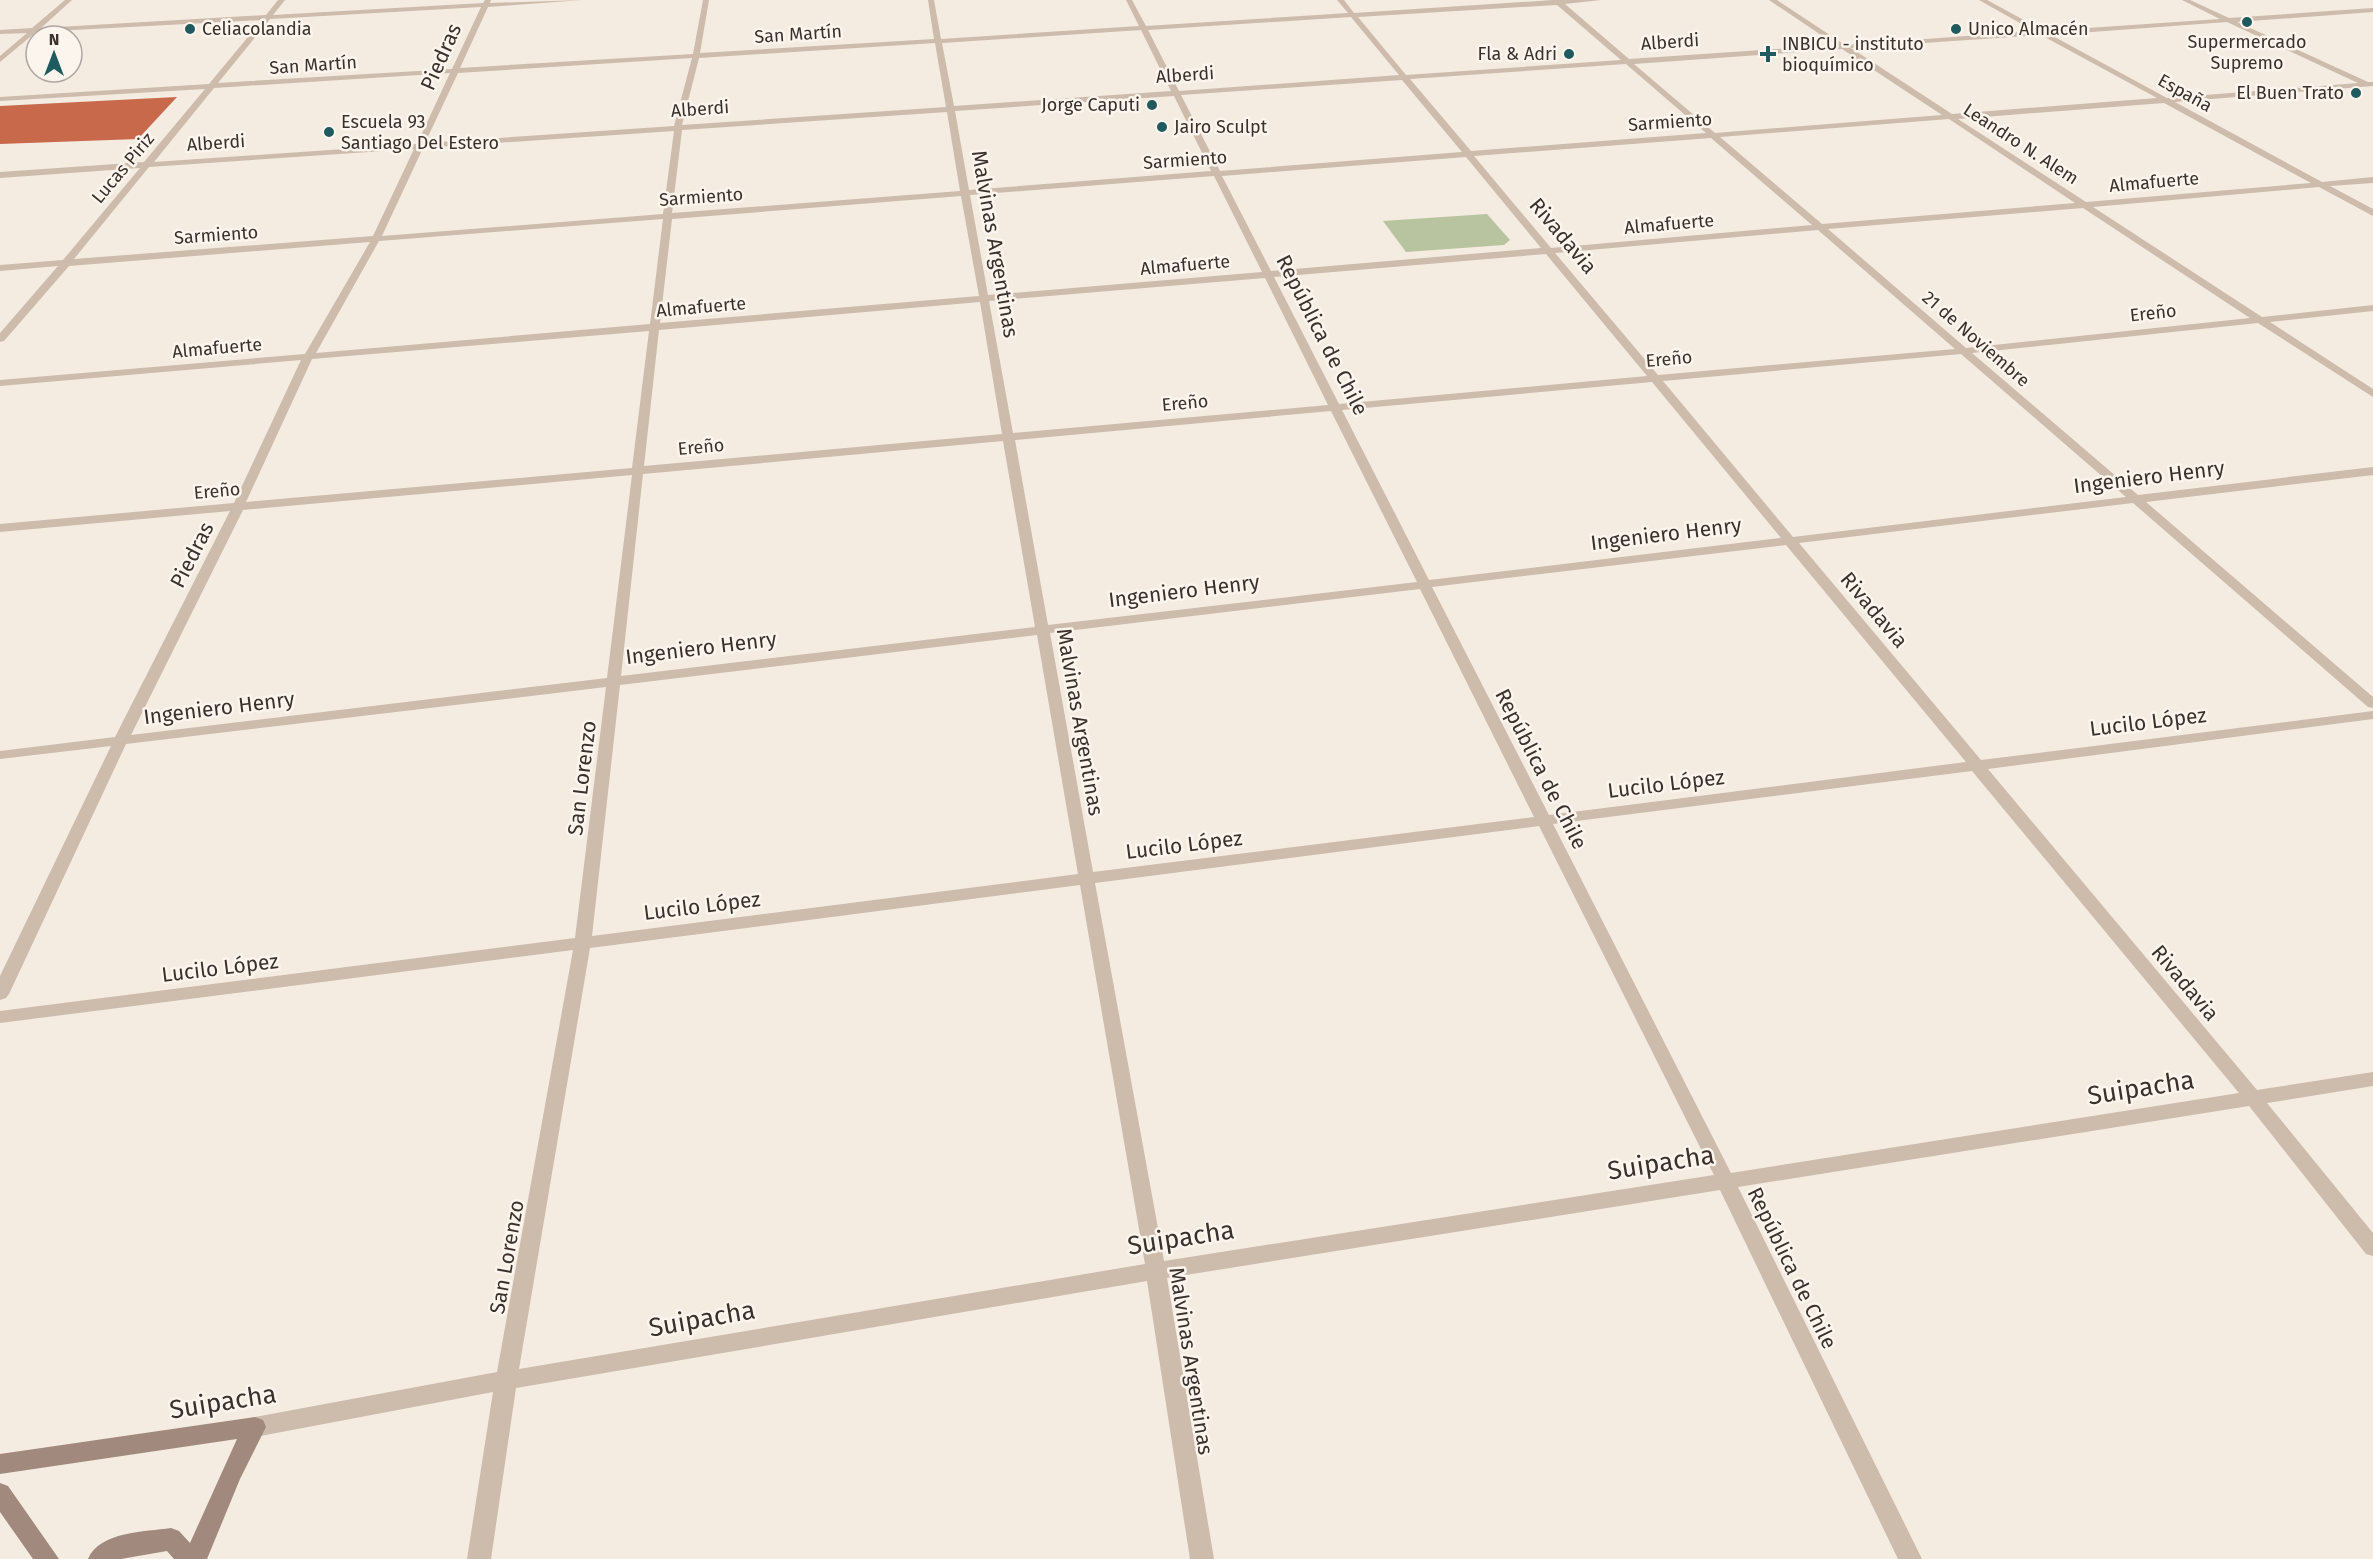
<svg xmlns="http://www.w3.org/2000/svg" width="2373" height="1559" font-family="'Fira Sans',sans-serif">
	<rect width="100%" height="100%" fill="#f4ebe1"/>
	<!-- green -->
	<path fill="#b8c4a0" d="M 1487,214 L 1510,240 L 1504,245 L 1406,252 L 1383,221 Z"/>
	<!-- building -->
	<path fill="#c8694b" d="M 177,97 L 138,139 L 0,144 L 0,106 Z"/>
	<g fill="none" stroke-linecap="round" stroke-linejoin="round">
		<!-- minor -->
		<path fill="#cdbbac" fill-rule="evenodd" d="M 65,0 L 72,0 L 41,28 L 266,15 L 278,0 L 285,0 L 273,15 L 483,3 L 485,0 L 491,0 L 490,3 L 582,0 L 488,7 L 460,68 L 693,54 L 703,0 L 709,0 L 700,53 L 934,39 L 928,0 L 934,0 L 941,39 L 1139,26 L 1126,0 L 1132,0 L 1146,26 L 1348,13 L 1337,0 L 1344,0 L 1354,13 L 1553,0 L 1601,0 L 1565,4 L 1629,59 L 1836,45 L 1769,0 L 1777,0 L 1845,45 L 2034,31 L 1979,0 L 1987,0 L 2044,31 L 2220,19 L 2182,0 L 2190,0 L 2229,18 L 2373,8 L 2373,12 L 2237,22 L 2368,82 L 2373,82 L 2373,86 L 2175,102 L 2322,182 L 2373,177 L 2373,183 L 2330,186 L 2373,209 L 2373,216 L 2319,187 L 2093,207 L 2262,317 L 2373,305 L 2373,311 L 2270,322 L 2373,389 L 2373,397 L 2258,323 L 1972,353 L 2138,495 L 2373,467 L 2373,475 L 2146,502 L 2373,697 L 2373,708 L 2368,707 L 2133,503 L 1799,543 L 1981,760 L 2373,711 L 2373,719 L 1988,769 L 2257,1090 L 2373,1072 L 2373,1086 L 2267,1103 L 2373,1233 L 2373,1256 L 2366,1254 L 2249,1106 L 1738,1187 L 1922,1559 L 1898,1559 L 1720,1190 L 1167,1278 L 1214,1559 L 1190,1559 L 1147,1281 L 516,1388 L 491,1559 L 467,1559 L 493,1392 L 255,1437 L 247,1434 L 244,1427 L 247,1420 L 255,1417 L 497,1372 L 573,950 L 0,1023 L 0,1011 L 575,938 L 606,687 L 126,744 L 9,994 L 6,998 L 0,1000 L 0,976 L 111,746 L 0,759 L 0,751 L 115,737 L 230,511 L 0,532 L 0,524 L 234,503 L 301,360 L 0,386 L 0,380 L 305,354 L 370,242 L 69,266 L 4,341 L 0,342 L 0,333 L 58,266 L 0,271 L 0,265 L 63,260 L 140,168 L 0,178 L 0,172 L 144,162 L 205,89 L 0,101 L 0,97 L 209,84 L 262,20 L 36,32 L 0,62 L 0,56 L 27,33 L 0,34 L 0,30 L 32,28 ZM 1557,5 L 1621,60 L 1406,75 L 1358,17 ZM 481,7 L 452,69 L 218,83 L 270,19 ZM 1351,17 L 1399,75 L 1179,91 L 1148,30 ZM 2227,22 L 2358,83 L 2167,98 L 2051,35 ZM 1141,30 L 1171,91 L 954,106 L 942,43 ZM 2041,35 L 2157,98 L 1952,114 L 1851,48 ZM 935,43 L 946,107 L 682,125 L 699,58 ZM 1842,49 L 1942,115 L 1715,133 L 1634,64 ZM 692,58 L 674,126 L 425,143 L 458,73 ZM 1626,64 L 1706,133 L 1471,151 L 1410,79 ZM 450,73 L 417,144 L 154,162 L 214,88 ZM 1402,80 L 1462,152 L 1220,171 L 1181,95 ZM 1174,96 L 1211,171 L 969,190 L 955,111 ZM 2164,103 L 2311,183 L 2086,202 L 1958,119 ZM 947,112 L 960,191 L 672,213 L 682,130 ZM 1949,119 L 2075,203 L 1822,224 L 1720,137 ZM 674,131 L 663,214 L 382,236 L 423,148 ZM 1711,138 L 1812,225 L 1551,248 L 1474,156 ZM 414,149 L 373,236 L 74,259 L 149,167 ZM 1466,157 L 1541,248 L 1271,271 L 1222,176 ZM 1214,176 L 1262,272 L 988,295 L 970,195 ZM 961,196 L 979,296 L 660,323 L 672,219 ZM 2083,208 L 2250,318 L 1966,348 L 1828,229 ZM 663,219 L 650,324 L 316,353 L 379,241 ZM 1818,230 L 1955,349 L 1658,375 L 1555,253 ZM 1546,254 L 1647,376 L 1339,404 L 1274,277 ZM 1265,278 L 1328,405 L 1013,433 L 989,301 ZM 980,302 L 1002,434 L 644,466 L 659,330 ZM 649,331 L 632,468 L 246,502 L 312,359 ZM 1961,354 L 2126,497 L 1793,537 L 1663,381 ZM 1652,382 L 1781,538 L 1429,580 L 1342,410 ZM 1331,411 L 1417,582 L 1048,625 L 1015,440 ZM 1003,441 L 1035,627 L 621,676 L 643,474 ZM 632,475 L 607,678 L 131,735 L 243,510 ZM 1786,545 L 1966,762 L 1549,815 L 1432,587 ZM 1420,589 L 1534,817 L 1093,872 L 1050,633 ZM 1037,635 L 1078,874 L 592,936 L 620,685 ZM 1972,771 L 2239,1093 L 1731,1173 L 1553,824 ZM 1539,826 L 1714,1175 L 1164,1261 L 1095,883 ZM 1080,885 L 1145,1264 L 519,1369 L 590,948 Z"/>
		<!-- secondary -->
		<path fill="#a18a7d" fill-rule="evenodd" d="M 255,1417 L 263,1420 L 266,1427 L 240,1479 L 207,1559 L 174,1559 L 167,1551 L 121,1559 L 88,1559 C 100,1531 145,1532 171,1528 L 179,1531 L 190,1543 L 237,1439 L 0,1474 L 0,1454 Z
			M 0,1483 L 8,1486 L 59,1559 L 33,1559 L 0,1512 Z"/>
	</g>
	<!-- markers -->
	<g fill="#1f5a5e" stroke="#fbf5ee" stroke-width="2">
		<circle cx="2247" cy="22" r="6"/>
		<circle cx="190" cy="29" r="6"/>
		<circle cx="1956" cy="29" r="6"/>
		<circle cx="1569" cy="54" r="6"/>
		<path d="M1765 45h6v6h6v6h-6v6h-6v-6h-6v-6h6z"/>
		<circle cx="2356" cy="93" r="6"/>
		<circle cx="1152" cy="105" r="6"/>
		<circle cx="1162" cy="127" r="6"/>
		<circle cx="329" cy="132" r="6"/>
	</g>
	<g text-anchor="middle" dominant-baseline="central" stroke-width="5" stroke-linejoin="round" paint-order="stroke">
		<!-- far-poi labels -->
		<g font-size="18" fill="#3b302b" stroke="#fbf5ee" text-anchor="start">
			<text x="202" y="29">Celiacolandia</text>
			<text x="1968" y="29">Unico Almacén</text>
			<text x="2247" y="42" text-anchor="middle">Supermercado<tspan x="2247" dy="21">Supremo</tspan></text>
			<text x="1782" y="44">INBICU - instituto<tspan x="1782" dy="21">bioquímico</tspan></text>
			<text x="1557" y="54" text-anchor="end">Fla &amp; Adri</text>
			<text x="2344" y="93" text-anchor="end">El Buen Trato</text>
			<text x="1140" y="105" text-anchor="end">Jorge Caputi</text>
			<text x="341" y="122">Escuela 93<tspan x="341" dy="21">Santiago Del Estero</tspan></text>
			<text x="1174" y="127">Jairo Sculpt</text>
		</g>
		<!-- far-street labels -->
		<g font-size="18" fill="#3b302b" stroke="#fbf5ee">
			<text transform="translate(798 34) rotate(-4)">San Martín</text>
			<text transform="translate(1670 42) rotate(-4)">Alberdi</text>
			<text transform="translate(313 65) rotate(-4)">San Martín</text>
			<text transform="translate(1185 75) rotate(-4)">Alberdi</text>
			<text transform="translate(2185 93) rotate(29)">España</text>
			<text transform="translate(700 109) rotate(-4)">Alberdi</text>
			<text transform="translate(1670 122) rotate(-4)">Sarmiento</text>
			<text transform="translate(216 143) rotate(-4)">Alberdi</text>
			<text transform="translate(2021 144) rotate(33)">Leandro N. Alem</text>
			<text transform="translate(1185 160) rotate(-4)">Sarmiento</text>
			<text transform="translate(123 168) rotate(-50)">Lucas Piriz</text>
			<text transform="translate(2154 182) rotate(-5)">Almafuerte</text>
			<text transform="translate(701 197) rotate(-4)">Sarmiento</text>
			<text transform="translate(1669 224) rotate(-5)">Almafuerte</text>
			<text transform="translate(216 235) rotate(-4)">Sarmiento</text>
			<text transform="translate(1185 265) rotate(-5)">Almafuerte</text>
			<text transform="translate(701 307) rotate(-5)">Almafuerte</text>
			<text transform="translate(2153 313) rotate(-6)">Ereño</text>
			<text transform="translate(1976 339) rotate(41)">21 de Noviembre</text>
			<text transform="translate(217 348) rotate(-5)">Almafuerte</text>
			<text transform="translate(1669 359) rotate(-5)">Ereño</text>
			<text transform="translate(1185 403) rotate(-5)">Ereño</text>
			<text transform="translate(701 447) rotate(-5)">Ereño</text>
			<text transform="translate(217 491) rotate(-5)">Ereño</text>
		</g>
		<!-- street labels -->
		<g font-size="21" fill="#3b302b" stroke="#fbf5ee">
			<text transform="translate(441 57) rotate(-66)">Piedras</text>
			<text transform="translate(1563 236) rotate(50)">Rivadavia</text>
			<text transform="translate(995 244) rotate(80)">Malvinas Argentinas</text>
			<text transform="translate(1322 335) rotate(63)">República de Chile</text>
			<text transform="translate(2149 477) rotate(-7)">Ingeniero Henry</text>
			<text transform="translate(1666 534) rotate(-7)">Ingeniero Henry</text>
			<text transform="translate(192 555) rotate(-63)">Piedras</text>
			<text transform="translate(1184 591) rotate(-7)">Ingeniero Henry</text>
			<text transform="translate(1874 610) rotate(50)">Rivadavia</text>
			<text transform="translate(701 648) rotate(-7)">Ingeniero Henry</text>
			<text transform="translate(219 708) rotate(-7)">Ingeniero Henry</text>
			<text transform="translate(1080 722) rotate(80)">Malvinas Argentinas</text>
			<text transform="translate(2148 722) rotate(-7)">Lucilo López</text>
			<text transform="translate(1541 769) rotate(63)">República de Chile</text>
			<text transform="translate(582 778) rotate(-83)">San Lorenzo</text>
			<text transform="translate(1666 784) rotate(-7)">Lucilo López</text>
			<text transform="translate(1184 845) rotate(-7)">Lucilo López</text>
			<text transform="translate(702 906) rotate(-7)">Lucilo López</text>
			<text transform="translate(220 968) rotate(-7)">Lucilo López</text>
			<text transform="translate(2185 983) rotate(50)">Rivadavia</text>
			<text transform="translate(507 1257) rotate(-80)">San Lorenzo</text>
			<text transform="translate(1792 1268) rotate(64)">República de Chile</text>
			<text transform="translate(1191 1361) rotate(81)">Malvinas Argentinas</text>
		</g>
		<!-- near-street labels -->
		<g font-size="26" fill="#3b302b" stroke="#fbf5ee">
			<text transform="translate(2141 1088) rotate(-9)">Suipacha</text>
			<text transform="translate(1661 1163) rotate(-9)">Suipacha</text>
			<text transform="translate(1181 1238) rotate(-9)">Suipacha</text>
			<text transform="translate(702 1319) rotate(-10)">Suipacha</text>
			<text transform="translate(223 1402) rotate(-9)">Suipacha</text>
		</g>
	</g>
	<!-- north arrow -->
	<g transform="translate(54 54)"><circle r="28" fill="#fbf5ee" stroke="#aea6a0" stroke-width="1.5"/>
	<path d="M0-4.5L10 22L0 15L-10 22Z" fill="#1f5a5e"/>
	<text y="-9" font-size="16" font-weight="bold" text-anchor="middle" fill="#3b302b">N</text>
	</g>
</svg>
